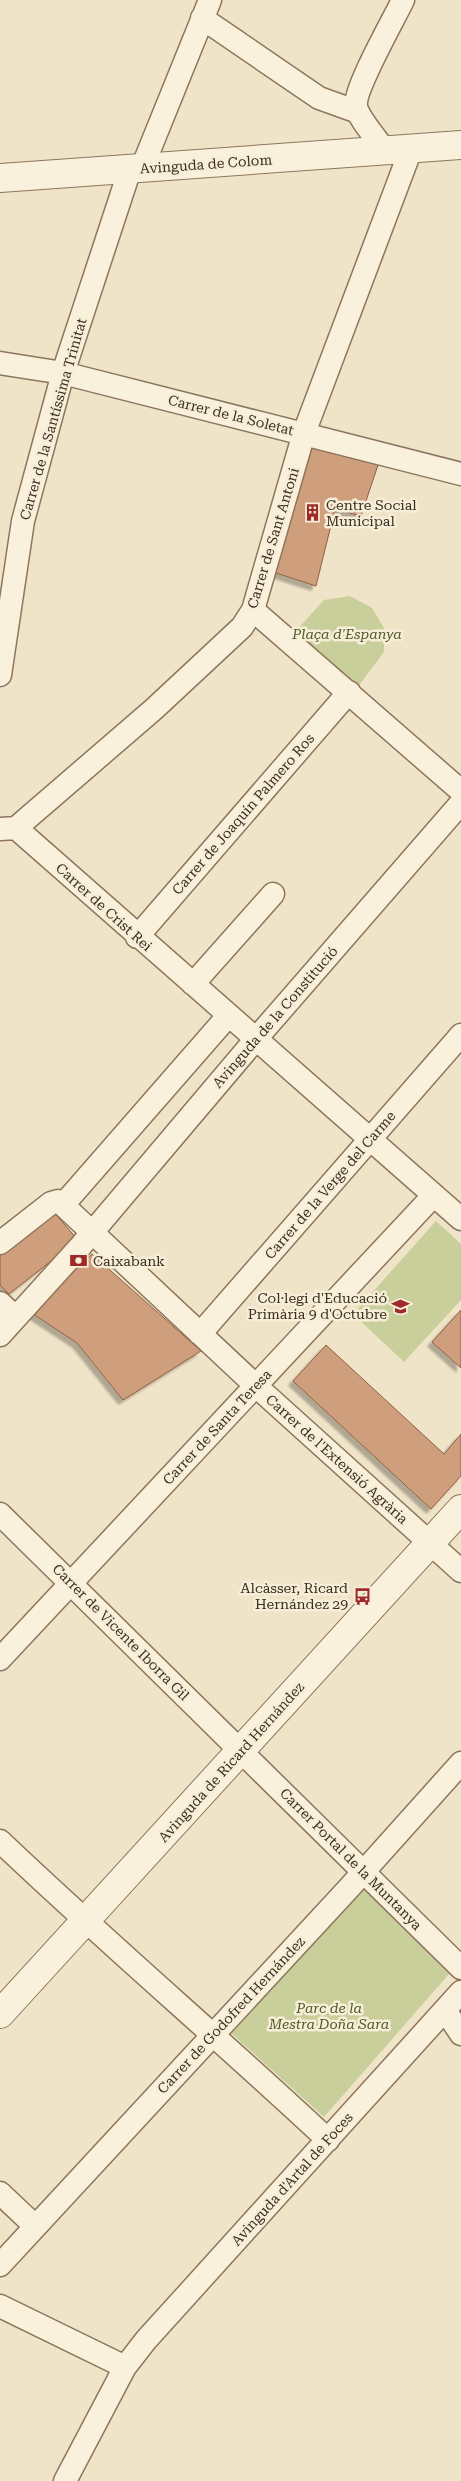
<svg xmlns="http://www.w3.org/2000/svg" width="461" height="2481" font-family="'Roboto Serif',serif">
	<defs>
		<filter id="shadow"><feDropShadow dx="-4.5" dy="4.5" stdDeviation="1" flood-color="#0004"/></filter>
	</defs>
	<rect width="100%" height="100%" fill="#f0e4c8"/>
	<!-- green -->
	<path fill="#c9cf9b" d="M 350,596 L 372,608 L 384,628 L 384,652 L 357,688 L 294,633 L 324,600 Z
		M 436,1221 L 461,1244 L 461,1300 L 404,1362 L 353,1314 Z
		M 362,1888 L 449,1974 L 324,2117 L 230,2032 Z"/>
	<!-- building -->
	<path fill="#cf9f7d" stroke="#8d5f41" filter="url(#shadow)" d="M 310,441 L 380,459 L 361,516 L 335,509 L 316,586 L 273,572 Z
		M 52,1210 L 78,1240 L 9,1294 L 0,1285 L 0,1251 Z
		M 92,1254 L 201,1351 L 123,1400 L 77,1343 L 30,1312 Z
		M 461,1310 L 461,1368 L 432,1342 Z
		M 326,1345 L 444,1454 L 461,1434 L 461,1476 L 431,1509 L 293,1381 Z"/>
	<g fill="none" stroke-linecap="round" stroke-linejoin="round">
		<defs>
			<path id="minor" d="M 202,18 L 319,98 L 358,112
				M 385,151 C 378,140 358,118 356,106 C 354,89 394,19 403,0
				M 142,168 L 210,0
				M 0,363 L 63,373 L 461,474
				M 253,610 L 461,791
				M 0,675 L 23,521 L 63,373 L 130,169
				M 16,828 L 461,1219
				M 0,829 L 16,828 L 154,709 L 242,627 L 253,610 L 304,433 L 411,149
				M 137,937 L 349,692
				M 193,984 L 273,894
				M 63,1205 L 228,1016
				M 0,1243 L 51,1203 L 58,1201 L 63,1205 L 256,1386 L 461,1571
				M 0,1303 L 15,1317
				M 200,1334 L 461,1035
				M 0,1335 L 79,1248 L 255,1040 L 461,803
				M 0,1514 L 461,1968
				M 0,1659 L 434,1195
				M 0,1841 C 107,1943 220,2039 328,2140
				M 445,2010 L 461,2034
				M 0,2193 L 35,2226
				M 0,2265 L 349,1888 L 461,1763
				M 0,2306 L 125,2367
				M 65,2481 L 125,2367 L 146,2340 L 461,1992"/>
			<path id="tertiary" d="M 0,178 L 461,145
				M 0,2014 L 461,1509"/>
		</defs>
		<!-- minor casing -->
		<use href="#minor" stroke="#8d765c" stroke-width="25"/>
		<!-- tertiary casing -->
		<use href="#tertiary" stroke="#8d765c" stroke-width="30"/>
		<!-- minor -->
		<use href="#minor" stroke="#faf1dc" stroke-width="22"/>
		<!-- tertiary -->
		<use href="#tertiary" stroke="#faf1dc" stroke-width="28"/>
	</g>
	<!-- icons -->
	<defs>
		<symbol id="building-bare" viewBox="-9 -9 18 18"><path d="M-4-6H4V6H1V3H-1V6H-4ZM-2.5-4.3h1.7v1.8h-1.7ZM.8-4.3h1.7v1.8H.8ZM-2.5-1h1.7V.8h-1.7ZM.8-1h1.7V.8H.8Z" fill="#9e2a2b" stroke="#f7eed8" stroke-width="2.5" paint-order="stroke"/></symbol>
		<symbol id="bank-bare" viewBox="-9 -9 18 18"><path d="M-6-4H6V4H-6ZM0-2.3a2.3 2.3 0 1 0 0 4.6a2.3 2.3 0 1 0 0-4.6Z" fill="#9e2a2b" stroke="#f7eed8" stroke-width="2.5" paint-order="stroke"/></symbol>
		<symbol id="school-bare" viewBox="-9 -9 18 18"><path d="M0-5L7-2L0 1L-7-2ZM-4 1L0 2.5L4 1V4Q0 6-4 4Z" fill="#9e2a2b" stroke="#f7eed8" stroke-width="2.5" paint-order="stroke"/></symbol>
		<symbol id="bus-bare" viewBox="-9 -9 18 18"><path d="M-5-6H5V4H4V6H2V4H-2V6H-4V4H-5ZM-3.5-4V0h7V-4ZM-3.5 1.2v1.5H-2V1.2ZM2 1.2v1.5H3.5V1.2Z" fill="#9e2a2b" stroke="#f7eed8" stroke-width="2.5" paint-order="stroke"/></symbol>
	</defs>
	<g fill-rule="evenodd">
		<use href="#building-bare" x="300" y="500" width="25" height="25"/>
		<use href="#bank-bare" x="66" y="1248" width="25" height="25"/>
		<use href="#school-bare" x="388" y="1294" width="25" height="25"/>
		<use href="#bus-bare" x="350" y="1584" width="25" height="25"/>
	</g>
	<g text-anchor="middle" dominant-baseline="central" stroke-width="5" stroke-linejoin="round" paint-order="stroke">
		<!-- street labels -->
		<g font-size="14" fill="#3d2e20" stroke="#f7eed8">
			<text transform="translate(206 164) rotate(-4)">Avinguda de Colom</text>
			<text transform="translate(231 415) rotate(14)">Carrer de la Soletat</text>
			<text transform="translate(53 419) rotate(-74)">Carrer de la Santíssima Trinitat</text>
			<text transform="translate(273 538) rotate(-73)">Carrer de Sant Antoni</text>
			<text transform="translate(243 814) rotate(-49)">Carrer de Joaquín Palmero Ros</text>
			<text transform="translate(104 907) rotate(42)">Carrer de Crist Rei</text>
			<text transform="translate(275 1017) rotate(-49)">Avinguda de la Constitució</text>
			<text transform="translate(330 1185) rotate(-49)">Carrer de la Verge del Carme</text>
			<text transform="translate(217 1427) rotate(-47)">Carrer de Santa Teresa</text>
			<text transform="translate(337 1459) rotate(42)">Carrer de l'Extensió Agrària</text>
			<text transform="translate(121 1632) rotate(45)">Carrer de Vicente Iborra Gil</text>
			<text transform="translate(231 1762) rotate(-48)">Avinguda de Ricard Hernández</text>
			<text transform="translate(351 1859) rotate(45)">Carrer Portal de la Muntanya</text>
			<text transform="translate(231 2015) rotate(-47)">Carrer de Godofred Hernández</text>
			<text transform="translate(292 2179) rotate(-48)">Avinguda d'Artal de Foces</text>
		</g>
		<!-- poi labels -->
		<g font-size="14" fill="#3d2e20" stroke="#f7eed8" text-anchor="start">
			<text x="326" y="505">Centre Social<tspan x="326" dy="16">Municipal</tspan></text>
			<text x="93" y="1261">Caixabank</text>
			<text x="387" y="1298" text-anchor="end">Col·legi d'Educació<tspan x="387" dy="16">Primària 9 d'Octubre</tspan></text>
			<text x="348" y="1588" text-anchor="end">Alcàsser, Ricard<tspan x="348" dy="16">Hernández 29</tspan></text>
		</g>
		<!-- park labels -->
		<g font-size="14" font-style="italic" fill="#4d5a26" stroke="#f7eed8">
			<text x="347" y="634">Plaça d'Espanya</text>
			<text x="329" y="2008">Parc de la<tspan x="329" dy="16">Mestra Doña Sara</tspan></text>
		</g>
	</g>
</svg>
